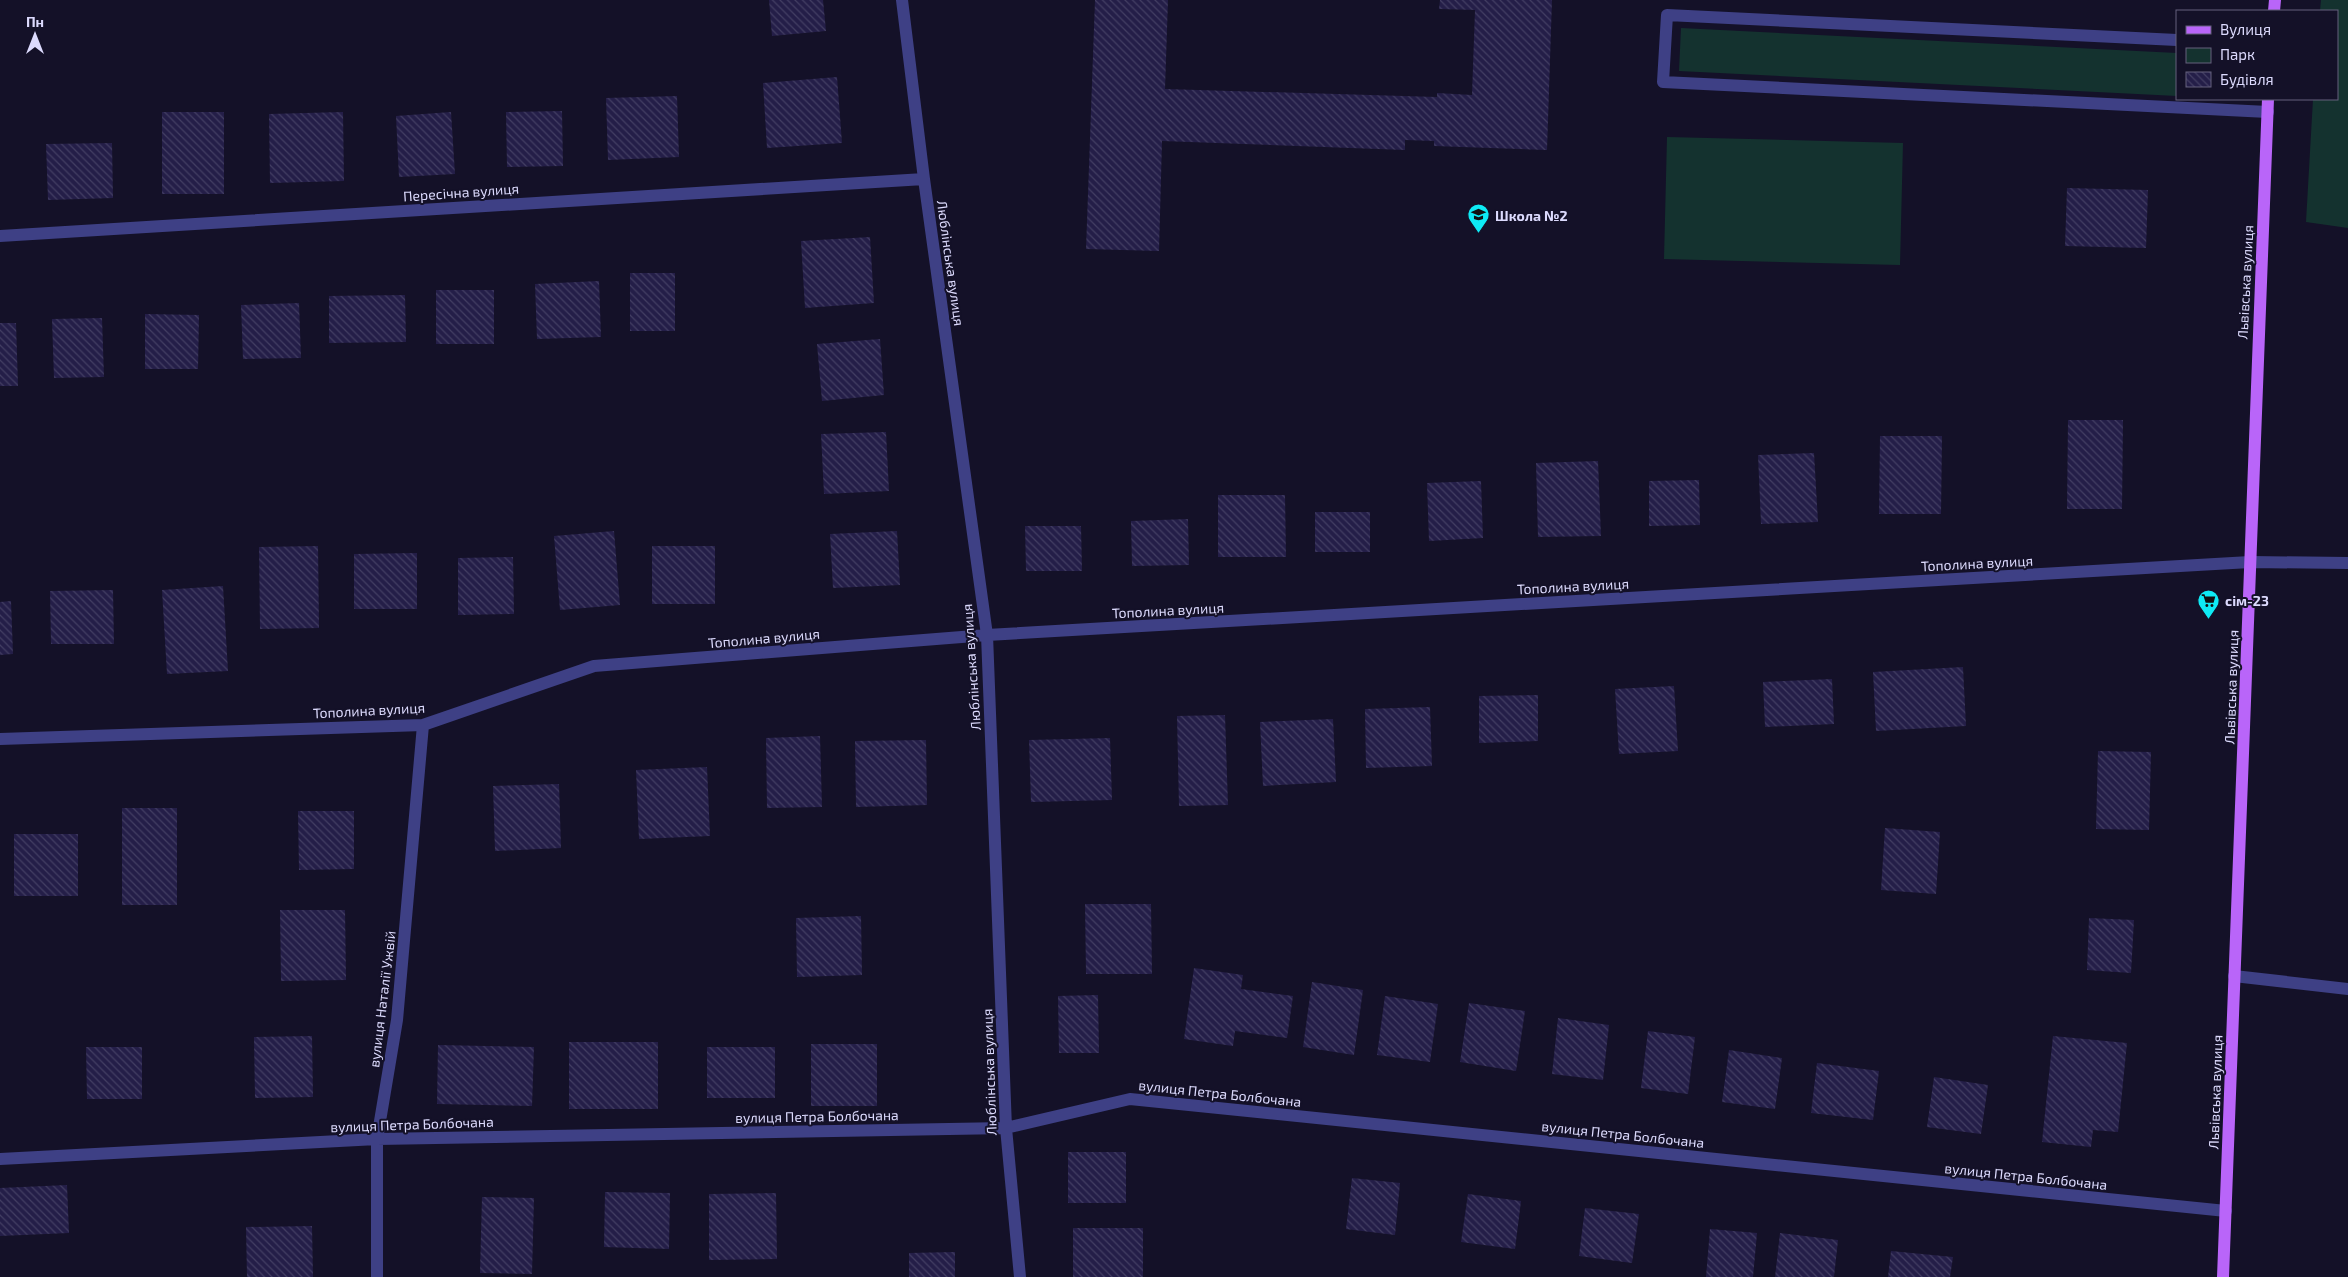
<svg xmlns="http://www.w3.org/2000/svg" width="2348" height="1277" font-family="'Exo 2',sans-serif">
	<defs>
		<pattern id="building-back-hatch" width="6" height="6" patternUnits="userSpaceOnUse" patternTransform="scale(1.25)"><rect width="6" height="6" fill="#241e48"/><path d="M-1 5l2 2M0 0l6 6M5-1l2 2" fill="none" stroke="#433e63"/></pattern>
	</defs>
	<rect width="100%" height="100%" fill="#141128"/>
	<!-- green -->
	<path fill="#14322f" d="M 2321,0 L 2348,0 L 2348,228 L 2306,222 L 2313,99 L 2337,99 L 2337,11 L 2320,11 Z
		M 1681,28 L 2177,53 L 2177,96 L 1679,71 Z
		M 1667,137 L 1903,143 L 1900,265 L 1664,259 Z"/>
	<!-- building -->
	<path fill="url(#building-back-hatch)" d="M 769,0 L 823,0 L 826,31 L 772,36 Z
		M 1095,0 L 1168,0 L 1165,89 L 1437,97 L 1437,93 L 1472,95 L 1475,10 L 1439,9 L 1440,0 L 1552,0 L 1547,150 L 1434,146 L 1434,141 L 1405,140 L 1405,150 L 1162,141 L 1159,251 L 1086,249 Z
		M 837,77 L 842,143 L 767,148 L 763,83 Z
		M 677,96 L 679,157 L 608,160 L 606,98 Z
		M 562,111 L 563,166 L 507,167 L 506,112 Z
		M 162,112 L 224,112 L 224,194 L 162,194 Z
		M 343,112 L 344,181 L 270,183 L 269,114 Z
		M 451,112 L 455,174 L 399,177 L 396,116 Z
		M 112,143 L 113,198 L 48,200 L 46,144 Z
		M 2067,188 L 2148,190 L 2146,248 L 2065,246 Z
		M 870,237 L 874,303 L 805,308 L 801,241 Z
		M 630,273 L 675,273 L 675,331 L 630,331 Z
		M 599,281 L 601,337 L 537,339 L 535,284 Z
		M 436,290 L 494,290 L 494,344 L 436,344 Z
		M 405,295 L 406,342 L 329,343 L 329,296 Z
		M 299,303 L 301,358 L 243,359 L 241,305 Z
		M 145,314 L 199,315 L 198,369 L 145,369 Z
		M 102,318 L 104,377 L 54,378 L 52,319 Z
		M 0,323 L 16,323 L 18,386 L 0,386 Z
		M 880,339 L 884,395 L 822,401 L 817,344 Z
		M 2068,420 L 2123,420 L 2122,509 L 2067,509 Z
		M 886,432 L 889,491 L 824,494 L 821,434 Z
		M 1880,436 L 1942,436 L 1941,514 L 1879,514 Z
		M 1814,453 L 1818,522 L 1761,524 L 1758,455 Z
		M 1598,461 L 1601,536 L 1538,537 L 1536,463 Z
		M 1699,480 L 1700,525 L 1649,526 L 1649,481 Z
		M 1481,481 L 1483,538 L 1429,541 L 1427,483 Z
		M 1218,495 L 1285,495 L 1286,557 L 1218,557 Z
		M 1315,512 L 1370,512 L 1370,552 L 1315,552 Z
		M 1188,519 L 1189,565 L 1132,566 L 1131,521 Z
		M 1025,526 L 1081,526 L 1082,571 L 1026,571 Z
		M 614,531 L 620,605 L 560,610 L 554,536 Z
		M 897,531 L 900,585 L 833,588 L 830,534 Z
		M 318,546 L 319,628 L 260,629 L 259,547 Z
		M 652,546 L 715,546 L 715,604 L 652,604 Z
		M 417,553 L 417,609 L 354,609 L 354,554 Z
		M 513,557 L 514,614 L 458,615 L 458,558 Z
		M 223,586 L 228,671 L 167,674 L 162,590 Z
		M 113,590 L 114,644 L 51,644 L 50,591 Z
		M 11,601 L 13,654 L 0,655 L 0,602 Z
		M 1963,667 L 1966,726 L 1876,731 L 1873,672 Z
		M 1832,679 L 1834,724 L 1765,727 L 1763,682 Z
		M 1674,686 L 1678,751 L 1619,754 L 1615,689 Z
		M 1538,695 L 1538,741 L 1479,743 L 1479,696 Z
		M 1430,707 L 1432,766 L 1366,768 L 1365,709 Z
		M 1225,715 L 1228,805 L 1179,806 L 1177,716 Z
		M 1333,719 L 1336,782 L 1263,786 L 1260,722 Z
		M 820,736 L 822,807 L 767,808 L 766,738 Z
		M 1110,738 L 1112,800 L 1031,802 L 1029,740 Z
		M 926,740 L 927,805 L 856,807 L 855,741 Z
		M 2098,751 L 2151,752 L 2149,830 L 2096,829 Z
		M 707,767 L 710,836 L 639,839 L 636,770 Z
		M 559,784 L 561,848 L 495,851 L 493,786 Z
		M 122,808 L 177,808 L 177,905 L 122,905 Z
		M 298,811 L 354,811 L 354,869 L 299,870 Z
		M 1885,828 L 1940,832 L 1936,894 L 1881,890 Z
		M 14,834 L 78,834 L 78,896 L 14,896 Z
		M 1085,904 L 1151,904 L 1152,974 L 1086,974 Z
		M 280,910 L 345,910 L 346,980 L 281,981 Z
		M 861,916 L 862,975 L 797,977 L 796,918 Z
		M 2089,918 L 2134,920 L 2131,973 L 2087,970 Z
		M 1194,968 L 1243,975 L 1241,989 L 1293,996 L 1287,1038 L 1235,1031 L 1233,1046 L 1184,1039 Z
		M 1312,982 L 1363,990 L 1354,1055 L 1303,1047 Z
		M 1098,995 L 1099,1053 L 1059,1053 L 1058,996 Z
		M 1385,996 L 1438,1004 L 1430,1062 L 1377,1055 Z
		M 1469,1003 L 1525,1011 L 1516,1071 L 1460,1062 Z
		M 1558,1018 L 1609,1025 L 1603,1080 L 1552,1074 Z
		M 1648,1031 L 1695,1037 L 1688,1094 L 1641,1088 Z
		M 312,1036 L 313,1097 L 255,1098 L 254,1037 Z
		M 2053,1036 L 2127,1043 L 2118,1132 L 2093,1130 L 2091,1147 L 2042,1142 Z
		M 569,1042 L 658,1042 L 658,1109 L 569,1109 Z
		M 811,1044 L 877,1044 L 877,1106 L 811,1106 Z
		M 438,1045 L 534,1047 L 532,1106 L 437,1104 Z
		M 86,1047 L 142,1047 L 142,1099 L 87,1099 Z
		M 707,1047 L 775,1047 L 775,1098 L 707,1098 Z
		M 1729,1050 L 1782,1058 L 1775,1109 L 1722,1102 Z
		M 1817,1063 L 1879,1071 L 1873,1120 L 1811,1113 Z
		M 1934,1077 L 1988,1085 L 1981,1134 L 1927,1127 Z
		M 1068,1152 L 1126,1152 L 1126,1203 L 1068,1203 Z
		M 1352,1178 L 1400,1183 L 1395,1235 L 1346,1229 Z
		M 67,1185 L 69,1233 L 0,1236 L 0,1188 Z
		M 605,1192 L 670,1193 L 669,1249 L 604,1247 Z
		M 776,1193 L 777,1259 L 709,1260 L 709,1194 Z
		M 1468,1194 L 1521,1201 L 1515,1249 L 1461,1242 Z
		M 482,1197 L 534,1198 L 532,1274 L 480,1273 Z
		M 1585,1208 L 1639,1214 L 1632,1263 L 1579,1256 Z
		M 312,1226 L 313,1277 L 247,1277 L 246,1227 Z
		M 1073,1228 L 1143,1228 L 1143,1277 L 1073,1277 Z
		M 1710,1229 L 1757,1233 L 1753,1277 L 1706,1277 Z
		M 1780,1233 L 1838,1240 L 1834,1277 L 1775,1277 Z
		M 1891,1251 L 1953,1257 L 1950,1277 L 1888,1277 Z
		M 955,1252 L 955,1277 L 909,1277 L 909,1253 Z"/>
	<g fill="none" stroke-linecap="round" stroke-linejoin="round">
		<!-- minor -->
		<path stroke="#3e4085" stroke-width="12" d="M 902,0 L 924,179 L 987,635 L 1006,1128 L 1020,1277
			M 2177,40 L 1667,15 L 1663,82 L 2268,112
			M 0,236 L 924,179
			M 0,739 L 423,725 L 594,666 L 987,635 L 2250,562 L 2348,563
			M 2234,976 L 2348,989
			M 0,1159 L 377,1139 L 1006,1128 L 1130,1099 L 2226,1211
			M 377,1277 L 377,1139 L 397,1020 L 423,725"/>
		<!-- major -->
		<path stroke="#b965f9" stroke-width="12" d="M 2274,11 L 2275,0
			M 2223,1277 C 2240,884 2250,491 2268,99"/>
	</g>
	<!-- icons -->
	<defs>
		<symbol id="school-pin" viewBox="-11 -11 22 30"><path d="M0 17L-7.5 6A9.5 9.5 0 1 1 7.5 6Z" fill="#0eebf5" stroke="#141128"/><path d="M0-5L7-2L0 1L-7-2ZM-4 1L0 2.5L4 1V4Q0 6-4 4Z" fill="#111"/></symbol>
		<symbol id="supermarket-pin" viewBox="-11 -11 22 30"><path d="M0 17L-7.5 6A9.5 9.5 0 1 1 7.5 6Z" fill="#0eebf5" stroke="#141128"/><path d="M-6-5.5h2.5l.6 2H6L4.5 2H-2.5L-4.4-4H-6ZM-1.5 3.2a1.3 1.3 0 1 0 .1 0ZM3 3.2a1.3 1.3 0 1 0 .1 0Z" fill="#111"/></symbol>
	</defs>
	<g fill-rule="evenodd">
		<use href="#school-pin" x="1466" y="202" width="25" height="34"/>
		<use href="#supermarket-pin" x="2196" y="588" width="25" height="34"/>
	</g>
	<g text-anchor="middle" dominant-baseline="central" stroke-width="4" stroke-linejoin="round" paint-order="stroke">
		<!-- street labels -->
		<g font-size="14" fill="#dcdafd" stroke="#141128">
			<text transform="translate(461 192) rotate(-4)">Пересічна вулиця</text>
			<text transform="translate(951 263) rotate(82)">Люблінська вулиця</text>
			<text transform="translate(2245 282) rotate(-87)">Львівська вулиця</text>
			<text transform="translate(1977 563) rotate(-3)">Тополина вулиця</text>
			<text transform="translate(1573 586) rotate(-3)">Тополина вулиця</text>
			<text transform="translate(1168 610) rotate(-3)">Тополина вулиця</text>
			<text transform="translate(764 638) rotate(-5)">Тополина вулиця</text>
			<text transform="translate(971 667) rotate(-94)">Люблінська вулиця</text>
			<text transform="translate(2231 687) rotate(-88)">Львівська вулиця</text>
			<text transform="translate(369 710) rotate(-3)">Тополина вулиця</text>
			<text transform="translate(382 999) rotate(-83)">вулиця Наталії Ужвій</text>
			<text transform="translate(989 1072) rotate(-92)">Люблінська вулиця</text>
			<text transform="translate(2215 1092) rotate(-88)">Львівська вулиця</text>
			<text transform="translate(1220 1093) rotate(6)">вулиця Петра Болбочана</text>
			<text transform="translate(817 1116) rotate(-1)">вулиця Петра Болбочана</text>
			<text transform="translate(412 1124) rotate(-2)">вулиця Петра Болбочана</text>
			<text transform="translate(1623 1134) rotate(6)">вулиця Петра Болбочана</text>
			<text transform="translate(2026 1176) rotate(6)">вулиця Петра Болбочана</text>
		</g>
		<!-- poi labels -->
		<g font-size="14" font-weight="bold" fill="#dcdafd" stroke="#141128" text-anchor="start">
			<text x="1495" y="215">Школа №2</text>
			<text x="2225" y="600">сім-23</text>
		</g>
	</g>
	<!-- legend -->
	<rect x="2176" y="10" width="162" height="90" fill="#141128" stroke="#64617d"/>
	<rect x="2186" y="26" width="25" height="8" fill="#b965f9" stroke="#64617d"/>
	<text x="2220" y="35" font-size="15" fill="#dcdafd">Вулиця</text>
	<rect x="2186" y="48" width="25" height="15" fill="#14322f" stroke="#64617d"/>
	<text x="2220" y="60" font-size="15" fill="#dcdafd">Парк</text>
	<rect x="2186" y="72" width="25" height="15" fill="url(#building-back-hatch)" stroke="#64617d"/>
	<text x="2220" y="85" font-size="15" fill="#dcdafd">Будівля</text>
	<!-- north arrow -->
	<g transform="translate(35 35)" stroke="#141128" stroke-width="4" paint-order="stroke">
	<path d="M0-4L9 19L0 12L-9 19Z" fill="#dcdafd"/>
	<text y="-8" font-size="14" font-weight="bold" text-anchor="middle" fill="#dcdafd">Пн</text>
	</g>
</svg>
